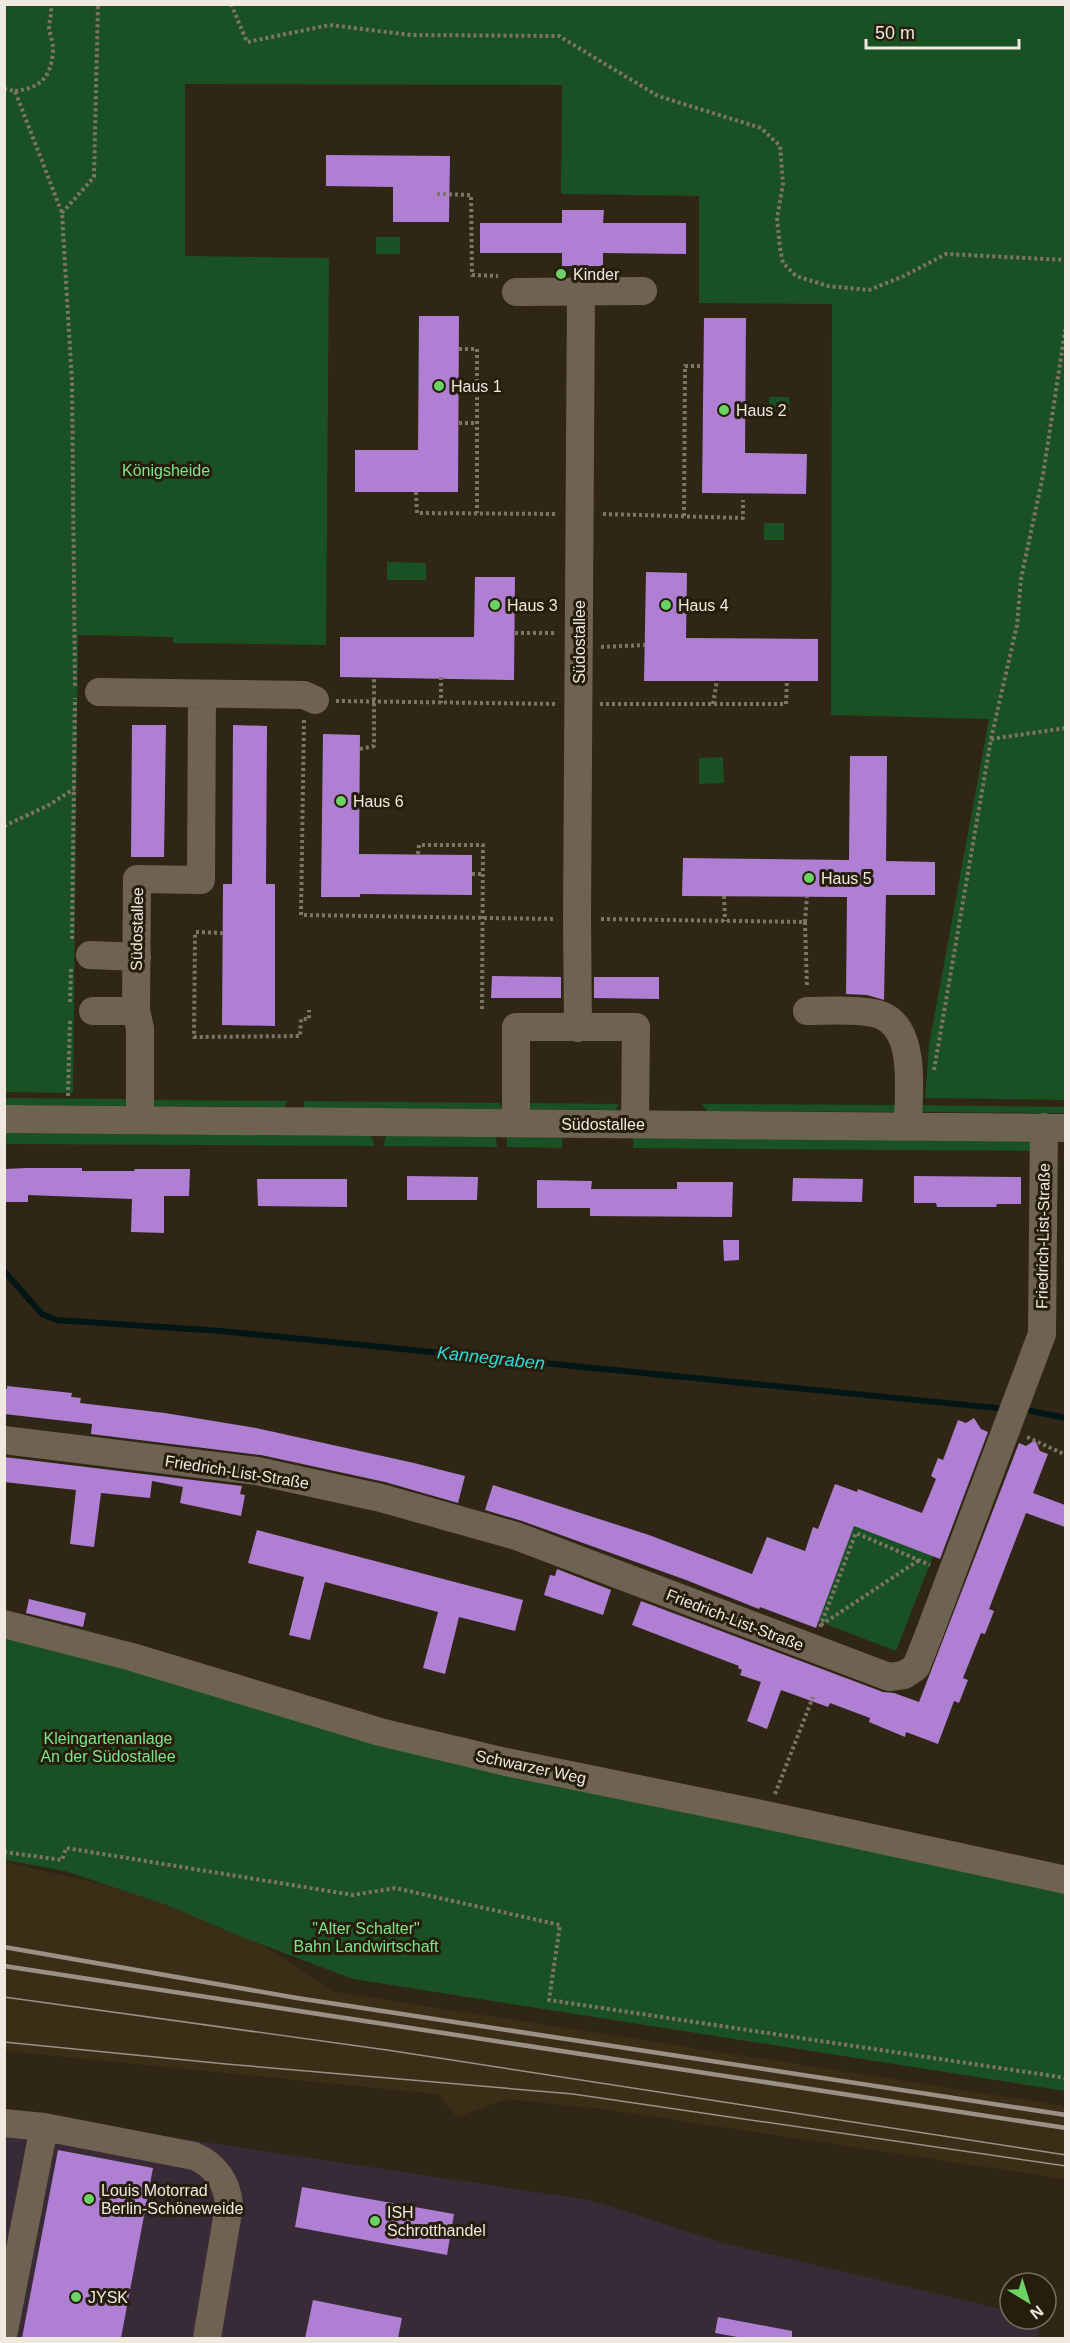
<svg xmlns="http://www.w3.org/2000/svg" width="1070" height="2343" font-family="Helvetica,sans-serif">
	<rect width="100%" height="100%" fill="#302615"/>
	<!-- commercial -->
	<path fill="#382a37" d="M 4,2112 L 590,2200 L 727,2244 L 1010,2311 L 1010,2319 L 1041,2319 L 1038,2338 L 5,2338 Z"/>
	<!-- built -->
	<path fill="#3b2e17" d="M 5,1862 L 202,1907 L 336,1992 L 1065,2106 L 1065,2179 L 602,2109 L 506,2099 L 457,2117 L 438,2094 L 5,2051 Z"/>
	<!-- green -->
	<path fill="#1a5124" d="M 5,4 L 1065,5 L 1065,1100 L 925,1098 L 929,1045 L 989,719 L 831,715 L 832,304 L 699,303 L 699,196 L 561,194 L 562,85 L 185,84 L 185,256 L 329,258 L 326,645 L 173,643 L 173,637 L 78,635 L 73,1093 L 5,1092 Z
		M 376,237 L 400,237 L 400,254 L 376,254 Z
		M 769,397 L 789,397 L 790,410 L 769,411 Z
		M 764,523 L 784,523 L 784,540 L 764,540 Z
		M 387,562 L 426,563 L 426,580 L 387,580 Z
		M 723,757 L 724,783 L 699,784 L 699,758 Z
		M 5,1098 L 128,1099 L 125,1106 L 5,1105 Z
		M 149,1100 L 288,1101 L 284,1107 L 153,1106 Z
		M 304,1101 L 499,1103 L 503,1109 L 304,1108 Z
		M 526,1103 L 619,1104 L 615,1110 L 531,1109 Z
		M 702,1104 L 901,1105 L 898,1112 L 707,1111 Z
		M 914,1105 L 1065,1107 L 1065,1113 L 919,1112 Z
		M 5,1133 L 371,1136 L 375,1146 L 5,1144 Z
		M 386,1136 L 496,1137 L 497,1147 L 383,1146 Z
		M 507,1137 L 562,1138 L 562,1148 L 507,1147 Z
		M 633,1138 L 1032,1141 L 1035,1151 L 633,1148 Z
		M 854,1526 L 933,1556 L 896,1651 L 818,1621 Z
		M 4,1615 L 516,1757 L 1065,1867 L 1065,2091 L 353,1979 L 242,1937 L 167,1905 L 65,1871 L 5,1860 Z"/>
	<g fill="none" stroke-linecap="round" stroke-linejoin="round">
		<!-- stream -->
		<path stroke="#031616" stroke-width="6" d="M 4,1271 L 42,1314 L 56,1320 L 221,1331 L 997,1408
			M 1031,1411 L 1066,1418"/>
	</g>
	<!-- building -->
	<path fill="#af7fd3" d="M 326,155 L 450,156 L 449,222 L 393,222 L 393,187 L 326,186 Z
		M 562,210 L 604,210 L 603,223 L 686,223 L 686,254 L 603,253 L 603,266 L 562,266 L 562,253 L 480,253 L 480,223 L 562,223 Z
		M 419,316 L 459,316 L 458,492 L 355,492 L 355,450 L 418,450 Z
		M 704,318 L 746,318 L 745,453 L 807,454 L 806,494 L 702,493 Z
		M 646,572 L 687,573 L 686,638 L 818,639 L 818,681 L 644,681 Z
		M 475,577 L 515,577 L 514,680 L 340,677 L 340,637 L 474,637 Z
		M 132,725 L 166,725 L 164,857 L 131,857 Z
		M 233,725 L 267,726 L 266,884 L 275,884 L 275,1026 L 222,1025 L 223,884 L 232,884 Z
		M 323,734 L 360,735 L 359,854 L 472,855 L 472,895 L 360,894 L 360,897 L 321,897 Z
		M 850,756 L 887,756 L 886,861 L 935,862 L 935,895 L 886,895 L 884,1000 L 867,995 L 846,994 L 847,897 L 682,896 L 683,858 L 849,860 Z
		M 492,976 L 561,977 L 561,998 L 491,998 Z
		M 594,977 L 659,977 L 659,999 L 594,998 Z
		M 27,1168 L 82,1168 L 82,1171 L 134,1171 L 135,1169 L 190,1169 L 189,1196 L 164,1196 L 164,1233 L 131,1232 L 132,1199 L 28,1195 L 28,1202 L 4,1202 L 4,1169 Z
		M 407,1176 L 478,1177 L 477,1200 L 407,1200 Z
		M 914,1176 L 1021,1177 L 1021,1204 L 997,1204 L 996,1207 L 937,1207 L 936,1203 L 914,1203 Z
		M 793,1178 L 863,1179 L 862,1202 L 792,1201 Z
		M 257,1179 L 347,1179 L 347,1207 L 258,1206 Z
		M 537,1180 L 592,1181 L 591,1189 L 677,1189 L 677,1182 L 733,1182 L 732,1217 L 590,1216 L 590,1208 L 537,1208 Z
		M 723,1240 L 739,1240 L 739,1260 L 724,1261 Z
		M 7,1386 L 72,1393 L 71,1397 L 81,1398 L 80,1403 L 165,1413 L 256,1428 L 414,1463 L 465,1476 L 458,1503 L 385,1482 L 261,1455 L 91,1434 L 92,1424 L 4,1414 L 4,1389 L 7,1389 Z
		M 974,1418 L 981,1429 L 988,1432 L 940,1559 L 854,1526 L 816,1628 L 760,1607 L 759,1609 L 686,1580 L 522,1521 L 485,1510 L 493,1485 L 649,1535 L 752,1574 L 767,1537 L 805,1551 L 813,1527 L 818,1529 L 835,1484 L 857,1492 L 858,1489 L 922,1513 L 936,1479 L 931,1476 L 938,1458 L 943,1460 L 958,1420 L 966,1423 Z
		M 1035,1440 L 1040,1451 L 1048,1454 L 1033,1493 L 1065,1505 L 1065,1527 L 1026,1513 L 989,1609 L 994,1611 L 985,1634 L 981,1633 L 963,1678 L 968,1680 L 959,1703 L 954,1701 L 938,1744 L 906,1732 L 905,1737 L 869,1722 L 870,1718 L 830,1703 L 828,1707 L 781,1690 L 767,1729 L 747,1721 L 761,1682 L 740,1675 L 742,1670 L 738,1668 L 739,1666 L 632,1625 L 641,1601 L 883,1692 L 894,1693 L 919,1702 L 1019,1443 L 1026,1446 Z
		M 4,1457 L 242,1486 L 240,1494 L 245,1495 L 241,1516 L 180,1503 L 183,1487 L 152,1481 L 150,1498 L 101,1493 L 94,1547 L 70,1544 L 76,1490 L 4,1482 Z
		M 257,1530 L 523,1600 L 515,1631 L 459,1617 L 445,1674 L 423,1668 L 438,1612 L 325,1582 L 310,1640 L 289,1635 L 304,1577 L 248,1563 Z
		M 557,1569 L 611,1590 L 603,1615 L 544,1595 L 550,1575 L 555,1576 Z
		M 29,1599 L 86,1613 L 83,1627 L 26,1613 Z
		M 58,2150 L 153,2168 L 121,2338 L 22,2338 Z
		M 302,2187 L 454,2214 L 447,2255 L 295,2227 Z
		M 313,2300 L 402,2318 L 398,2338 L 305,2338 Z
		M 718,2317 L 792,2331 L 792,2338 L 743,2338 L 715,2333 Z"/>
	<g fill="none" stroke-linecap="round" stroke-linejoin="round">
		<!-- path -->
		<path stroke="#7d7466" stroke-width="4" stroke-dasharray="3 3" stroke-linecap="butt" d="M 231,4 L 247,42 L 330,25 L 411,35 L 559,36 L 658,96 L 761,128 L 780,146 L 783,184 L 777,218 L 780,248 L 783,263 L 796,276 L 828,286 L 869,290 L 904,276 L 946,254 L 1066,260
			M 4,89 L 15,91 L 62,213 L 72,382 L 75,687
			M 15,91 C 40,88 51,78 53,51 C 54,44 50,36 49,28 C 49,20 53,13 50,4
			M 437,194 L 471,195 L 472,275 L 498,276
			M 62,213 L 94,177 L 98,4
			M 459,349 L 477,349 L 477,513
			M 459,423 L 477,423
			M 416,492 L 417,513 L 557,514
			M 603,514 L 743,518 L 743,500
			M 684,516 L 685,366 L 704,366
			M 515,633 L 556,633
			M 601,647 L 645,645
			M 441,677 L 441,703
			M 336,701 L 557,704
			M 600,704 L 786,704 L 787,680
			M 713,704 L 717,680
			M 304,720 L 301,915 L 554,919
			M 991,739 L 1066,728
			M 360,749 L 374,746 L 374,677
			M 4,826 L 47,806 L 74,789
			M 418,854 L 419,845 L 483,845 L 482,1012
			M 472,874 L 483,874
			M 724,896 L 725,921
			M 601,919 L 805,922 L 807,987
			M 805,922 L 807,897
			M 223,933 L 196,932 L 195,934 L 194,1037 L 300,1036 L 301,1019 L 309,1019 L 309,1010
			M 72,939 L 75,698
			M 70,1002 L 71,968
			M 934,1070 L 991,739 L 1017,625 L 1021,579 L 1043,475 L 1066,325
			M 68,1096 L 70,1019
			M 1027,1437 L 1066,1455
			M 821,1625 L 919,1560
			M 820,1627 L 856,1533 L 930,1565
			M 775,1794 L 813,1697
			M 4,1852 L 62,1860 L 66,1848 L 353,1895 L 395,1888 L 560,1925 L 549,2000 L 1066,2078"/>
		<!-- minor -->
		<path stroke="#6e6350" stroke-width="28" d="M 516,292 L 643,291
			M 99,692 L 304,695 L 315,700
			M 90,955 L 137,957
			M 93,1011 L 136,1011
			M 807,1011 C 828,1011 852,1009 873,1013 C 919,1021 908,1091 908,1126
			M 578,1028 L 577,919 L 581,291
			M 4,1119 L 1066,1128
			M 140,1120 L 140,1028 L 136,1011 L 137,879 L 201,880 L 202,694
			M 516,1123 L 516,1027 L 636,1027 L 635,1124
			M 4,1440 L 257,1471 L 381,1498 L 516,1536 L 889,1677 L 904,1675 L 916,1667 L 929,1634 L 1042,1334 L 1044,1127
			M 4,1624 L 132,1657 L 380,1732 L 506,1762 L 766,1815 L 1066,1880
			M 4,2123 L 44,2127
			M 4,2331 L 44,2127 L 194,2156 C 215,2165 228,2183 229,2206 L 207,2338"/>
		<!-- tram -->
		<path stroke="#999184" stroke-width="1.5" d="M 4,1997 L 387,2050 L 1066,2155
			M 4,2042 L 226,2064 L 573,2094 L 1066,2166"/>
		<!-- rail -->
		<path stroke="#999184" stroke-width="4.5" d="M 4,1947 L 297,1998 L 1066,2115
			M 4,1966 L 1066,2128"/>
	</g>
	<!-- markers -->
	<g fill="#6ad363" stroke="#261d0c" stroke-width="2">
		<circle cx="561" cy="274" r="6"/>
		<circle cx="439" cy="386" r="6"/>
		<circle cx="724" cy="410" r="6"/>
		<circle cx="495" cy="605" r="6"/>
		<circle cx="666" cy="605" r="6"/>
		<circle cx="341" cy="801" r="6"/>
		<circle cx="809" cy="878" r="6"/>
		<circle cx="89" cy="2199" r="6"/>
		<circle cx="375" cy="2221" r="6"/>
		<circle cx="76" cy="2297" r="6"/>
	</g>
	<g text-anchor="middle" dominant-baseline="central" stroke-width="6" stroke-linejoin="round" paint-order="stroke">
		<!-- poi labels -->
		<g font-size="16" fill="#efe9df" stroke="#261d0c" text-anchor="start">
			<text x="573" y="274">Kinder</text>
			<text x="451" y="386">Haus 1</text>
			<text x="736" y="410">Haus 2</text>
			<text x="507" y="605">Haus 3</text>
			<text x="678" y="605">Haus 4</text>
			<text x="353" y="801">Haus 6</text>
			<text x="821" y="878">Haus 5</text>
			<text x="101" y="2190">Louis Motorrad<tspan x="101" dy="18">Berlin-Schöneweide</tspan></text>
			<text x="387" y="2212">ISH<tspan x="387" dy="18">Schrotthandel</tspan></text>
			<text x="88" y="2297">JYSK</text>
		</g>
		<!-- park labels -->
		<g font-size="16" fill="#7de68a" stroke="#261d0c">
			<text x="166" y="470">Königsheide</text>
			<text x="108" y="1738">Kleingartenanlage<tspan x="108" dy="18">An der Südostallee</tspan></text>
			<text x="366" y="1928">"Alter Schalter"<tspan x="366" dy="18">Bahn Landwirtschaft</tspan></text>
		</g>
		<!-- street labels -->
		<g font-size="16" fill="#efe9df" stroke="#261d0c">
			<text transform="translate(579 642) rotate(-90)">Südostallee</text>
			<text transform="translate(137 929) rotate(-89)">Südostallee</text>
			<text x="603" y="1124">Südostallee</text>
			<text transform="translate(1043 1236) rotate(-89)">Friedrich-List-Straße</text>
			<text transform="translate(237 1472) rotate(9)">Friedrich-List-Straße</text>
			<text transform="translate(735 1620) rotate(21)">Friedrich-List-Straße</text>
			<text transform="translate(531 1767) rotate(12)">Schwarzer Weg</text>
		</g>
		<!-- water labels -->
		<g font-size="18" font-style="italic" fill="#32d8dc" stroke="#261d0c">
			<text transform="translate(491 1358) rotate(6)">Kannegraben</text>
		</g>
	</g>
	<!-- border -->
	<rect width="1070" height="2343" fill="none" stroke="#efe9df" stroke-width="12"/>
	<!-- north arrow -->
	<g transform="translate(1028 2301) rotate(142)"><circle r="28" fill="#261d0c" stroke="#766f60" stroke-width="1.5"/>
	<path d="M0-4.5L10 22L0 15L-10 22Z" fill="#6ad363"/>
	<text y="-9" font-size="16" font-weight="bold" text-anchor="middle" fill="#efe9df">N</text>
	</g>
	<!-- scale -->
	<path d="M866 39v9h153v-9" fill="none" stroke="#efe9df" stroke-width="3"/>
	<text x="875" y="39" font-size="18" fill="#efe9df" stroke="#261d0c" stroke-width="4.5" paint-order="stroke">50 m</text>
</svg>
